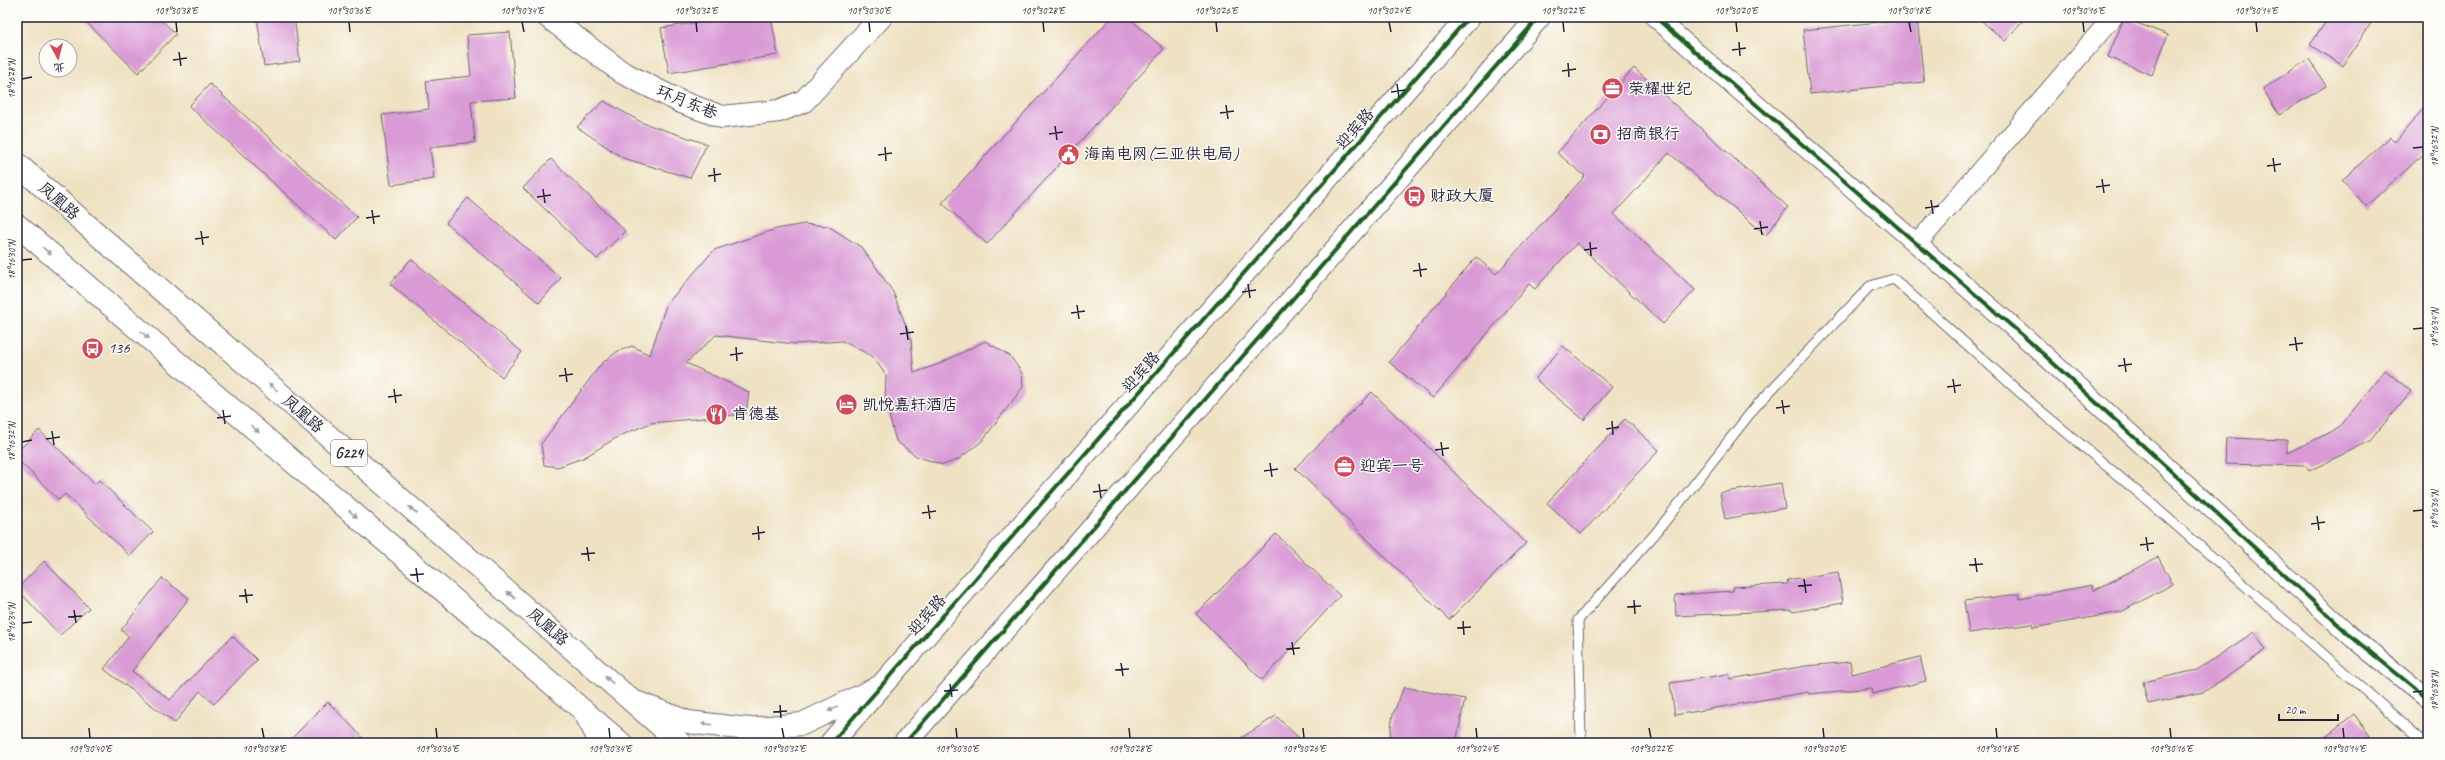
<svg xmlns="http://www.w3.org/2000/svg" width="2445" height="760" font-family="Caveat,'LXGW WenKai TC',sans-serif">
	<rect width="100%" height="100%" fill="#fdfcf7"/>
	<filter id="ink" filterUnits="userSpaceOnUse"><feTurbulence type="fractalNoise" baseFrequency=".025" numOctaves="2"/><feDisplacementMap in="SourceGraphic" scale="8" xChannelSelector="R" yChannelSelector="G"/><feConvolveMatrix kernelMatrix="1 2 1 2 8 2 1 2 1" color-interpolation-filters="sRGB"/></filter>
	<filter id="wash" filterUnits="userSpaceOnUse"><feTurbulence type="fractalNoise" baseFrequency=".012" numOctaves="4" result="noise"/><feDisplacementMap in="SourceGraphic" scale="16" xChannelSelector="R" yChannelSelector="G"/><feGaussianBlur stdDeviation="0.9" result="paint"/><feColorMatrix in="noise" values="0 0 0 0 0 0 0 0 0 0 0 0 0 0 0 0 0 1.4 0 .05"/><feComposite in="paint" operator="in"/></filter>
	<g filter="url(#wash)">
		<rect width="100%" height="100%" fill="#efe2c3"/>
		<g id="blocks">
			<!-- building -->
			<path fill="#d99ad6" d="M 81,17 L 158,17 L 176,34 L 138,73 Z
				M 257,17 L 294,17 L 300,61 L 264,66 Z
				M 731,17 L 771,17 L 778,55 L 669,73 L 661,28 Z
				M 1112,17 L 1128,17 L 1164,49 L 987,244 L 942,203 Z
				M 1977,17 L 2026,17 L 2005,41 Z
				M 2329,17 L 2375,17 L 2343,66 L 2310,45 Z
				M 1917,18 L 1924,82 L 1810,94 L 1803,30 Z
				M 2124,18 L 2168,35 L 2152,75 L 2108,57 Z
				M 510,32 L 516,98 L 471,101 L 475,142 L 430,147 L 434,179 L 391,185 L 382,115 L 429,109 L 426,81 L 471,76 L 467,35 Z
				M 2309,59 L 2326,86 L 2279,115 L 2263,89 Z
				M 1634,68 L 1788,207 L 1766,235 L 1669,153 L 1614,214 L 1695,290 L 1663,324 L 1577,243 L 1535,289 L 1529,284 L 1433,398 L 1389,362 L 1476,257 L 1496,274 L 1585,176 L 1557,153 Z
				M 210,84 L 357,217 L 336,240 L 189,106 Z
				M 604,101 L 643,123 L 707,144 L 690,178 L 623,158 L 577,127 Z
				M 2428,103 L 2428,150 L 2366,206 L 2342,180 L 2390,137 L 2395,142 Z
				M 551,159 L 625,231 L 597,259 L 523,188 Z
				M 468,198 L 561,278 L 539,303 L 446,223 Z
				M 804,224 L 828,226 L 861,247 L 876,267 L 893,292 L 911,339 L 914,373 L 939,364 L 985,341 L 1010,356 L 1022,373 L 1023,387 L 982,441 L 959,459 L 943,465 L 916,456 L 896,441 L 885,401 L 886,375 L 872,356 L 842,341 L 795,344 L 716,335 L 686,363 L 749,392 L 746,414 L 651,423 L 619,436 L 585,457 L 558,467 L 544,465 L 541,444 L 601,364 L 618,351 L 632,346 L 650,355 L 666,305 L 714,250 L 776,229 Z
				M 411,259 L 522,352 L 502,377 L 390,284 Z
				M 1563,346 L 1612,387 L 1584,420 L 1535,379 Z
				M 2385,370 L 2411,391 L 2370,441 L 2309,471 L 2306,466 L 2225,464 L 2226,438 L 2287,440 L 2287,453 L 2339,428 Z
				M 1372,392 L 1526,543 L 1449,620 L 1295,468 Z
				M 1625,419 L 1659,450 L 1581,534 L 1547,503 Z
				M 39,430 L 95,484 L 99,480 L 153,532 L 130,556 L 65,494 L 59,500 L 17,459 L 17,452 Z
				M 1781,483 L 1785,508 L 1725,519 L 1720,493 Z
				M 1276,534 L 1340,596 L 1262,680 L 1196,614 Z
				M 2158,557 L 2173,584 L 2121,612 L 2033,628 L 2032,624 L 1969,633 L 1964,601 L 2019,594 L 2019,599 L 2092,585 L 2093,591 Z
				M 44,561 L 89,608 L 60,635 L 17,589 Z
				M 1838,572 L 1843,603 L 1793,612 L 1792,610 L 1676,616 L 1675,595 L 1733,591 L 1733,587 L 1788,584 L 1787,580 Z
				M 162,578 L 189,598 L 132,671 L 170,700 L 232,636 L 257,660 L 214,704 L 200,691 L 175,723 L 104,669 L 129,636 L 121,630 Z
				M 2254,632 L 2266,650 L 2204,692 L 2148,704 L 2143,682 L 2197,670 Z
				M 1920,657 L 1926,681 L 1872,694 L 1871,688 L 1809,694 L 1808,692 L 1675,715 L 1670,683 L 1729,674 L 1730,679 L 1806,666 L 1850,662 L 1852,674 Z
				M 1404,687 L 1465,699 L 1456,743 L 1389,743 L 1393,714 Z
				M 328,702 L 368,743 L 287,743 Z
				M 2354,714 L 2370,736 L 2361,743 L 2317,743 Z
				M 1276,716 L 1304,743 L 1233,743 Z"/>
		</g>
	</g>
	<g filter="url(#ink)">
		<use href="#blocks" fill-opacity="0" stroke="#6a656b" stroke-width="1"/>
		<g fill="none" stroke-linecap="round" stroke-linejoin="round">
			<defs>
				<path id="lane" d="M 1583,743 L 1581,740 L 1578,620 L 1655,534 L 1756,406 L 1870,286 L 1894,279 L 2036,407 L 2146,499 L 2425,743"/>
				<path id="street" d="M 1655,17 L 2029,341 L 2353,638 L 2428,699
					M 1917,244 L 2113,17"/>
				<path id="secondary" d="M 548,17 L 623,73 L 681,102 L 722,117 L 779,111 L 804,101 L 881,17"/>
				<path id="primary" d="M 633,701 L 688,722 L 748,729 L 802,724 L 881,686
					M 585,713 L 601,743"/>
				<path id="highway" d="M 17,164 L 680,743
					M 17,225 L 621,743
					M 831,743 L 1469,17
					M 905,743 L 1539,17"/>
			</defs>
			<!-- lane casing -->
			<use href="#lane" stroke="#6a656b" stroke-width="11"/>
			<!-- street casing -->
			<use href="#street" stroke="#6a656b" stroke-width="21"/>
			<!-- secondary casing -->
			<use href="#secondary" stroke="#6a656b" stroke-width="24"/>
			<!-- primary casing -->
			<use href="#primary" stroke="#6a656b" stroke-width="24"/>
			<!-- highway casing -->
			<use href="#highway" stroke="#6a656b" stroke-width="24"/>
			<!-- lane -->
			<use href="#lane" stroke="#fff" stroke-width="9"/>
			<!-- street -->
			<use href="#street" stroke="#fff" stroke-width="19"/>
			<!-- secondary -->
			<use href="#secondary" stroke="#fff" stroke-width="22"/>
			<!-- primary -->
			<use href="#primary" stroke="#fff" stroke-width="22"/>
			<!-- highway -->
			<use href="#highway" stroke="#fff" stroke-width="22"/>
			<defs>
				<path id="cycleway" d="M 1655,17 L 2029,341 L 2353,638 L 2428,699
					M 831,743 L 1469,17
					M 905,743 L 1539,17"/>
			</defs>
			<!-- cycleway casing -->
			<use href="#cycleway" stroke="#fdfcf7" stroke-width="6"/>
			<!-- cycleway -->
			<use href="#cycleway" stroke="#1b5e20" stroke-width="4"/>
		</g>
		<!-- one-way arrows -->
		<defs><path id="oneway-solid" d="M-6-.8H1V-3.2L6.5 0L1 3.2V.8H-6Z"/></defs>
		<g fill="#9c9ca7">
			<use href="#oneway-solid" transform="translate(47 251) rotate(41)"/>
			<use href="#oneway-solid" transform="translate(145 335) rotate(41)"/>
			<use href="#oneway-solid" transform="translate(273 387) rotate(-139)"/>
			<use href="#oneway-solid" transform="translate(255 429) rotate(41)"/>
			<use href="#oneway-solid" transform="translate(413 510) rotate(-139)"/>
			<use href="#oneway-solid" transform="translate(353 514) rotate(41)"/>
			<use href="#oneway-solid" transform="translate(511 595) rotate(-139)"/>
			<use href="#oneway-solid" transform="translate(609 680) rotate(-139)"/>
			<use href="#oneway-solid" transform="translate(833 709) rotate(154)"/>
			<use href="#oneway-solid" transform="translate(707 724) rotate(-174)"/>
		</g>
	</g>
	<!-- ticks -->
	<path fill="none" stroke="#22223b" stroke-width="1.5" d="M 176,22 L 177,32M 349,22 L 350,32M 522,22 L 524,32M 696,22 L 697,32M 869,22 L 870,32M 1043,22 L 1044,32M 1216,22 L 1217,32M 1389,22 L 1391,32M 1563,22 L 1564,32M 1736,22 L 1737,32M 1909,22 L 1911,32M 2083,22 L 2084,32M 2256,22 L 2257,32M 1739,42 L 1740,56M 1732,50 L 1746,48M 179,52 L 181,66M 173,60 L 187,58M 1568,63 L 1569,77M 1562,71 L 1576,69M 22,79 L 32,77M 1397,84 L 1399,98M 1391,92 L 1405,90M 1226,105 L 1228,119M 1220,113 L 1234,111M 1055,126 L 1057,140M 1049,134 L 1063,132M 885,147 L 886,161M 2413,148 L 2423,147M 878,155 L 892,153M 2273,158 L 2275,172M 2267,166 L 2281,164M 714,168 L 715,182M 708,176 L 721,174M 2102,179 L 2104,193M 2096,187 L 2110,185M 543,189 L 545,203M 537,197 L 551,195M 1931,200 L 1933,214M 1925,208 L 1939,206M 372,210 L 374,224M 366,218 L 380,216M 1760,221 L 1762,235M 1754,229 L 1768,227M 201,231 L 203,245M 195,239 L 209,237M 1590,242 L 1591,256M 1584,250 L 1597,248M 22,260 L 32,259M 1419,263 L 1421,277M 1413,271 L 1427,269M 1248,284 L 1250,298M 1242,292 L 1256,290M 1077,305 L 1079,319M 1071,313 L 1085,311M 906,326 L 908,340M 2413,329 L 2423,328M 900,334 L 914,332M 2295,337 L 2297,351M 2289,345 L 2303,343M 736,347 L 737,361M 730,355 L 743,353M 2124,358 L 2126,372M 2118,366 L 2132,364M 565,368 L 567,382M 559,376 L 573,374M 1953,379 L 1955,393M 1947,387 L 1961,385M 394,389 L 396,403M 388,397 L 402,395M 1782,400 L 1784,414M 1776,408 L 1790,406M 223,410 L 225,424M 217,418 L 231,416M 1612,421 L 1613,435M 1606,429 L 1619,427M 52,431 L 54,445M 46,439 L 60,437M 22,442 L 32,440M 1441,442 L 1443,456M 1435,450 L 1449,448M 1270,463 L 1272,477M 1264,471 L 1278,469M 1099,484 L 1101,498M 1093,492 L 1107,490M 928,505 L 930,519M 2413,511 L 2423,510M 922,513 L 936,511M 2317,516 L 2319,530M 2311,524 L 2325,522M 758,526 L 759,540M 752,534 L 765,532M 2146,537 L 2148,551M 2140,545 L 2154,543M 587,547 L 589,561M 581,554 L 595,553M 1975,558 L 1977,572M 1969,565 L 1983,564M 416,568 L 418,582M 410,575 L 424,574M 1804,579 L 1806,593M 1798,586 L 1812,585M 245,589 L 247,603M 239,596 L 253,595M 1634,600 L 1635,614M 1627,607 L 1641,606M 74,610 L 76,623M 68,617 L 82,616M 1463,621 L 1464,635M 22,623 L 32,622M 1457,628 L 1471,627M 1292,642 L 1294,655M 1286,649 L 1300,648M 1121,663 L 1123,676M 1115,670 L 1129,669M 950,684 L 952,697M 944,691 L 958,690M 2413,692 L 2423,691M 780,705 L 781,718M 773,712 L 787,711M 89,728 L 90,738M 262,728 L 264,738M 436,728 L 437,738M 609,728 L 610,738M 782,728 L 784,738M 956,728 L 957,738M 1129,728 L 1130,738M 1303,728 L 1304,738M 1476,728 L 1477,738M 1649,728 L 1651,738M 1823,728 L 1824,738M 1996,728 L 1997,738M 2170,728 L 2171,738M 2343,728 L 2344,738"/>
	<!-- icons -->
	<defs>
		<symbol id="office-disc" viewBox="-11 -11 22 22"><circle r="9.5" fill="#d1495b" stroke="#fdfcf7"/><path d="M-6-3h4V-5.5h4V-3h4V5H-6ZM-1-4.5V-3h2v-1.5ZM-6 0V1H6V0Z" fill="#fff"/></symbol>
		<symbol id="bank-disc" viewBox="-11 -11 22 22"><circle r="9.5" fill="#d1495b" stroke="#fdfcf7"/><path d="M-6-4H6V4H-6ZM0-2.3a2.3 2.3 0 1 0 0 4.6a2.3 2.3 0 1 0 0-4.6Z" fill="#fff"/></symbol>
		<symbol id="civic-disc" viewBox="-11 -11 22 22"><circle r="9.5" fill="#d1495b" stroke="#fdfcf7"/><path d="M-.6-6.5H3V-4.5H.6V-3L4-1V1h2V6H-6V1h2V-1L-.6-3ZM-1.2 2.5V6h2.4V2.5Z" fill="#fff"/></symbol>
		<symbol id="bus-disc" viewBox="-11 -11 22 22"><circle r="9.5" fill="#d1495b" stroke="#fdfcf7"/><path d="M-5-6H5V4H4V6H2V4H-2V6H-4V4H-5ZM-3.5-4V0h7V-4ZM-3.5 1.2v1.5H-2V1.2ZM2 1.2v1.5H3.5V1.2Z" fill="#fff"/></symbol>
		<symbol id="hotel-disc" viewBox="-11 -11 22 22"><circle r="9.5" fill="#d1495b" stroke="#fdfcf7"/><path d="M-6-4.5h1.5V1H6V5H4.5V3h-9V5H-6ZM-4 0a1.8 1.8 0 1 1 3.6 0ZM.5 0V-2.5h3Q6-2.5 6 0Z" fill="#fff"/></symbol>
		<symbol id="restaurant-disc" viewBox="-11 -11 22 22"><circle r="9.5" fill="#d1495b" stroke="#fdfcf7"/><path d="M-5-6h1v4h1v-4h1v4h1v-4h1v5L-1.5 .5V6h-2V.5L-5-1ZM5-6V6H3V1.5H1.5Q1.5-4 5-6Z" fill="#fff"/></symbol>
	</defs>
	<g fill-rule="evenodd">
		<use href="#office-disc" x="1600" y="76" width="25" height="25"/>
		<use href="#bank-disc" x="1588" y="122" width="25" height="25"/>
		<use href="#civic-disc" x="1056" y="142" width="25" height="25"/>
		<use href="#bus-disc" x="1402" y="184" width="25" height="25"/>
		<use href="#bus-disc" x="80" y="336" width="25" height="25"/>
		<use href="#hotel-disc" x="834" y="392" width="25" height="25"/>
		<use href="#restaurant-disc" x="704" y="402" width="25" height="25"/>
		<use href="#office-disc" x="1332" y="454" width="25" height="25"/>
	</g>
	<g text-anchor="middle" dominant-baseline="central" stroke-width="3" stroke-linejoin="round" paint-order="stroke">
		<!-- shield labels -->
		<rect fill="#fdfcf7" stroke="#646373" stroke-width="1" x="331" y="440" width="36" height="26" rx="3"/>
		<g font-size="15" font-weight="bold" fill="#22223b">
			<text x="349" y="453">G224</text>
		</g>
		<!-- poi labels -->
		<g font-size="16" fill="#22223b" stroke="#fdfcf7" text-anchor="start">
			<text x="1628" y="89">荣耀世纪</text>
			<text x="1616" y="134">招商银行</text>
			<text x="1084" y="154">海南电网(三亚供电局)</text>
			<text x="1430" y="196">财政大厦</text>
			<text x="108" y="348">136</text>
			<text x="862" y="405">凯悦嘉轩酒店</text>
			<text x="732" y="414">肯德基</text>
			<text x="1360" y="466">迎宾一号</text>
		</g>
		<!-- street labels -->
		<g font-size="16" fill="#22223b" stroke="#fdfcf7">
			<text transform="translate(687 102) rotate(22)">环月东巷</text>
			<text transform="translate(1355 129) rotate(-49)">迎宾路</text>
			<text transform="translate(59 201) rotate(41)">凤凰路</text>
			<text transform="translate(1141 372) rotate(-49)">迎宾路</text>
			<text transform="translate(303 414) rotate(41)">凤凰路</text>
			<text transform="translate(927 615) rotate(-49)">迎宾路</text>
			<text transform="translate(548 627) rotate(41)">凤凰路</text>
		</g>
	</g>
	<!-- margin -->
	<rect width="2445" height="760" fill="none" stroke="#fdfcf7" stroke-width="44"/>
	<!-- north arrow -->
	<g transform="translate(58 58) rotate(173)"><circle r="19" fill="#fdfcf7" stroke="#a5a5ac"/>
	<path d="M0-3L7 15L0 10L-7 15Z" fill="#d1495b"/>
	<text y="-6" font-size="11" font-weight="bold" text-anchor="middle" fill="#22223b">北</text>
	</g>
	<!-- scale -->
	<path d="M2279 714v6h59v-6" fill="none" stroke="#22223b" stroke-width="2"/>
	<text x="2285" y="714" font-size="12" fill="#22223b" stroke="#fdfcf7" stroke-width="3" paint-order="stroke">20 m</text>
	<rect x="22" y="22" width="2401" height="716" fill="none" stroke="#22223b" stroke-width="1.5"/>
	<g font-size="10" text-anchor="middle" fill="#22223b">
		<text x="176" y="14">109°30'38"E</text>
		<text x="349" y="14">109°30'36"E</text>
		<text x="522" y="14">109°30'34"E</text>
		<text x="696" y="14">109°30'32"E</text>
		<text x="869" y="14">109°30'30"E</text>
		<text x="1043" y="14">109°30'28"E</text>
		<text x="1216" y="14">109°30'26"E</text>
		<text x="1389" y="14">109°30'24"E</text>
		<text x="1563" y="14">109°30'22"E</text>
		<text x="1736" y="14">109°30'20"E</text>
		<text x="1909" y="14">109°30'18"E</text>
		<text x="2083" y="14">109°30'16"E</text>
		<text x="2256" y="14">109°30'14"E</text>
		<text transform="translate(11 79) rotate(-90)" y="4">18°16'28"N</text>
		<text transform="translate(2434 147) rotate(-90)" y="4">18°16'32"N</text>
		<text transform="translate(11 260) rotate(-90)" y="4">18°16'30"N</text>
		<text transform="translate(2434 328) rotate(-90)" y="4">18°16'34"N</text>
		<text transform="translate(11 442) rotate(-90)" y="4">18°16'32"N</text>
		<text transform="translate(2434 510) rotate(-90)" y="4">18°16'36"N</text>
		<text transform="translate(11 623) rotate(-90)" y="4">18°16'34"N</text>
		<text transform="translate(2434 691) rotate(-90)" y="4">18°16'38"N</text>
		<text x="90" y="752">109°30'40"E</text>
		<text x="264" y="752">109°30'38"E</text>
		<text x="437" y="752">109°30'36"E</text>
		<text x="610" y="752">109°30'34"E</text>
		<text x="784" y="752">109°30'32"E</text>
		<text x="957" y="752">109°30'30"E</text>
		<text x="1130" y="752">109°30'28"E</text>
		<text x="1304" y="752">109°30'26"E</text>
		<text x="1477" y="752">109°30'24"E</text>
		<text x="1651" y="752">109°30'22"E</text>
		<text x="1824" y="752">109°30'20"E</text>
		<text x="1997" y="752">109°30'18"E</text>
		<text x="2171" y="752">109°30'16"E</text>
		<text x="2344" y="752">109°30'14"E</text>
	</g>
</svg>
